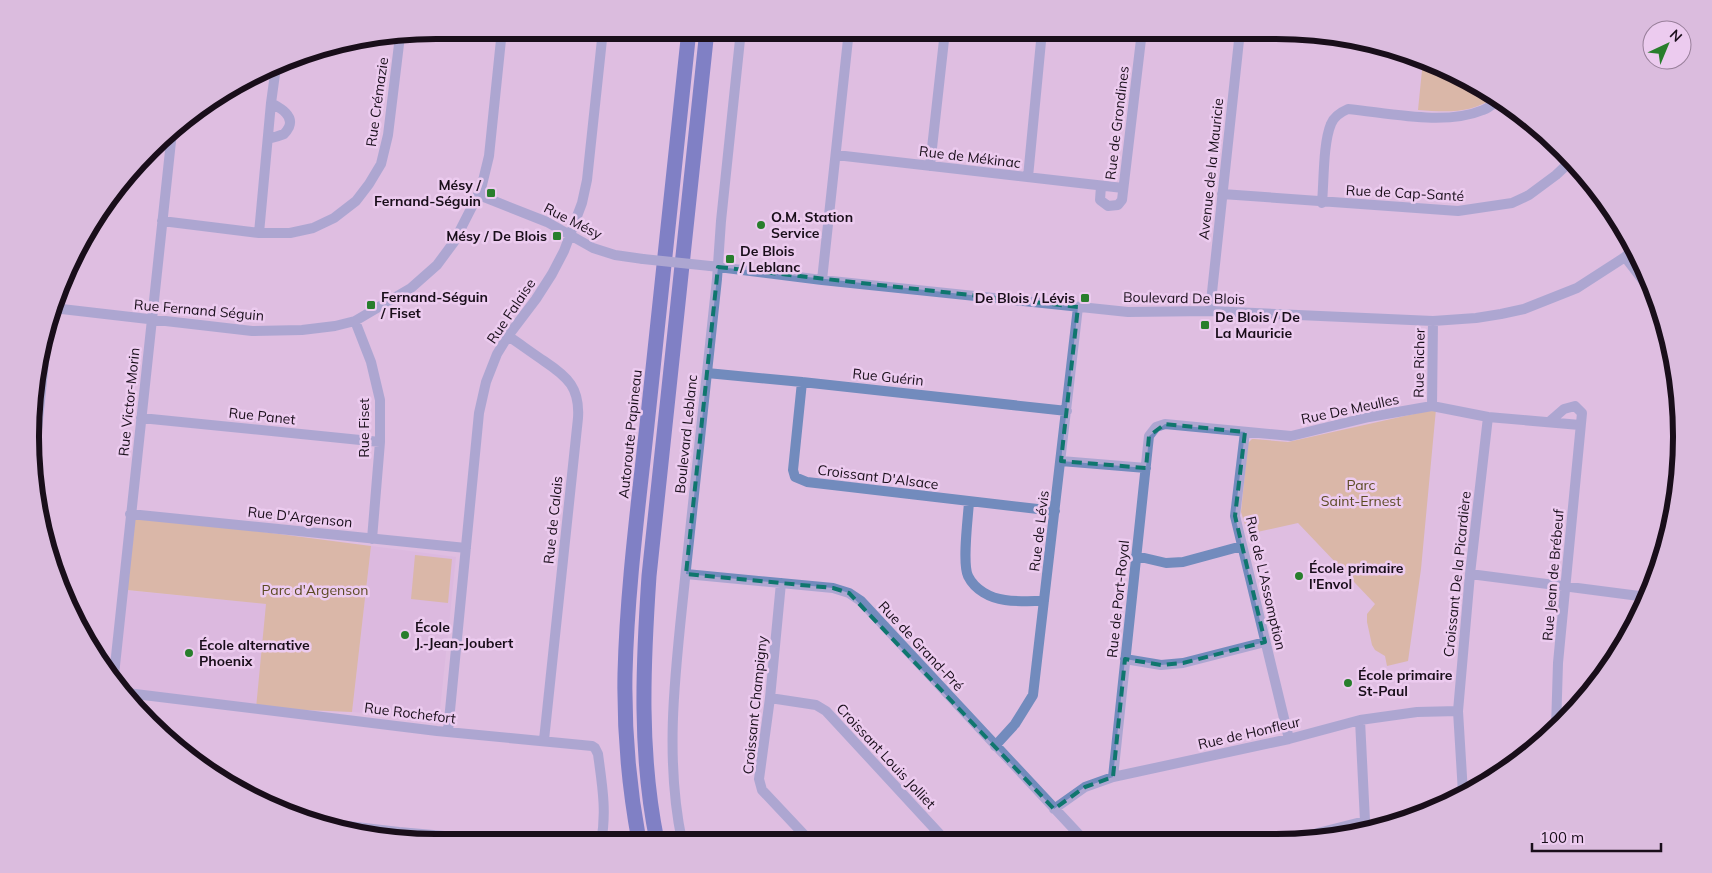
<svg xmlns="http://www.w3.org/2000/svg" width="1712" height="873" font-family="Mulish,sans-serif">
	<rect width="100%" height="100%" fill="#dfbee1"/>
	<!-- built -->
	<path fill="#d9b3dc" d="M 371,546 L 456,557 L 439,719 L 352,712 Z
		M 123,590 L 267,604 L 256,708 L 127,693 L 114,675 Z"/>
	<!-- green -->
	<path fill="#d4af63" d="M 1423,60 L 1455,72 L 1495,97 C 1471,114 1447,112 1418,110 Z
		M 1436,409 L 1421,569 L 1408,661 L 1387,666 L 1385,656 L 1375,650 L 1372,645 L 1367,622 L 1367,614 L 1375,604 L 1298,523 L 1248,534 L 1241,512 L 1248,443 L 1252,439 L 1254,439 L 1288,442 Z
		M 132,515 L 371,546 L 352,712 L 256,708 L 266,604 L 127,590 Z
		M 415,555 L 452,559 L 448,603 L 411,599 Z"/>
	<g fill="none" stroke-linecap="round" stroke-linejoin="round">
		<!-- minor -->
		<path stroke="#728bbd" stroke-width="10" d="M 268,139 C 272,138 279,136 284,134 C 286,132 288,129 289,127 C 294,115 280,108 271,103
			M 836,155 L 1123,188
			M 930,166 L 945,31
			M 1028,177 L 1042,31
			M 1101,186 L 1100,200 L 1108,206 L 1118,205 L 1122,200 L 1142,31
			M 1222,194 L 1458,211 L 1512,203 L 1529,195 L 1556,175 L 1572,160
			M 479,195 L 547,222 L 593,248 L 615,255 L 643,259
			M 1322,203 C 1324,181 1323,143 1331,124 C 1334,116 1341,112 1348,109 C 1389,113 1445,126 1483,110 C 1489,108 1494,103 1499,99
			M 162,221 L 259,233 L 290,233 L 313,228 L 334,218 L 356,201 L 369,184 L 381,164 L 388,135 L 400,36
			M 259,233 L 271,103 L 275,74 L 277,67
			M 1625,257 L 1658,300
			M 710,266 L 822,280 L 1128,312 L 1210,311 L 1433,321 L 1476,318 L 1501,314 L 1524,309 L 1577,288 L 1625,257 L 1634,248
			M 822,280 L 849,30
			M 53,308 L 252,331 L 302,330 L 335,326 L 355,321 L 411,288 L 437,265 L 454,242 L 481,189 L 489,156 L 502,30
			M 1210,311 L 1240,31
			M 355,321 L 371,362 L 380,400 L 380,442 L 372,539
			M 508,336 C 520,344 532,353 544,361 C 568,377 580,388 578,418 L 544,740
			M 707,373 L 802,382 L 1067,411
			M 802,382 L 793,470 L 795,477 L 807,482 L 1055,511
			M 1432,406 L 1433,321
			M 141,418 L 380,442
			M 1549,422 L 1564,409 L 1575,406 L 1582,413 L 1558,663 L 1556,728
			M 1245,432 L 1235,516 L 1289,739
			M 35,449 L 48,323
			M 1061,461 L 1146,468
			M 1679,474 L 1681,457
			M 969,502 C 968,518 962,563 968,576 C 975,590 990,598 1005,600 C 1018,602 1032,601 1044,601
			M 130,514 L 466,548
			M 1136,556 L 1166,563 L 1183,562 L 1242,546
			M 686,574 L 833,588 L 849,593 L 861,601 L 1084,840
			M 1470,574 L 1647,597
			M 781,583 L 770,698 L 759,779 L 762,790 L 810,841
			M 1125,659 L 1161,665 L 1183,663 L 1265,642
			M 114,675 L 172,132
			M 127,693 L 437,731 L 592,746 L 595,748 L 598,754 C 602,784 607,812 601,842
			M 770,698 L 816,705 L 826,711 L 946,841
			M 1360,720 L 1365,821 L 1366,829
			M 448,731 L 479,413 L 486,382 L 497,354 L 508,336 L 536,299 L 552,274 L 564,251 L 582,203 L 587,180 L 603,30
			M 995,746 L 1015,724 L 1033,695 L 1078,307
			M 1113,777 L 1149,436 L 1156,427 L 1165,424 L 1291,436 L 1369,417 L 1432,406 L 1488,417 L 1580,425
			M 1463,793 L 1458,711 L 1470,574 L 1488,417
			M 1054,809 L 1085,787 L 1113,777 L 1289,739 L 1360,720 L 1417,712 L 1458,711
			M 313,822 L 399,832 L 512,842
			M 1290,840 L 1365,821
			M 682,841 C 663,751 677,660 686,569 C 696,473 706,376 717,279 L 721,221 L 741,30"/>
		<!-- motorway -->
		<path stroke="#0e36a3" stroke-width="15" d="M 639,841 C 629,787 624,730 625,674 C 627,591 638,508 647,425 C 661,294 675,162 689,30
			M 657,841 C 639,753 643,665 649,576 L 707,30"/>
		<!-- minor-bridge -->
		<path stroke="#728bbd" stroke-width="10" d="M 643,259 L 710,266"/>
	</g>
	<!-- marked area -->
	<path d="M0 0H1712V873H0ZM 718,267 L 1078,307 L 1061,461 L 1146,468 L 1149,436 L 1165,424 L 1245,432 L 1235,516 L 1265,642 L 1183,663 L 1161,665 L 1125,659 L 1113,777 L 1085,787 L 1054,809 L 849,593 L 833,588 L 686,574 Z" fill="#dfbee1" fill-opacity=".55" fill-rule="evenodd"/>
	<path fill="none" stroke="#0f766e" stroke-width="4" stroke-dasharray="10 6" stroke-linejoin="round" d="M 718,267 L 1078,307 L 1061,461 L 1146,468 L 1149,436 L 1165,424 L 1245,432 L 1235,516 L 1265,642 L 1183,663 L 1161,665 L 1125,659 L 1113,777 L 1085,787 L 1054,809 L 849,593 L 833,588 L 686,574 Z"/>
	<!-- markers -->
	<g fill="#287e2c" stroke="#eccbef" stroke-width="2">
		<rect x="486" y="188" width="10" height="10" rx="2.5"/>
		<circle cx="761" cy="225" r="5"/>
		<rect x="552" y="231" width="10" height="10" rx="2.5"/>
		<rect x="725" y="254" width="10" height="10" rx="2.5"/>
		<rect x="1080" y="293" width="10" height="10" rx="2.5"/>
		<rect x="366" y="300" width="10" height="10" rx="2.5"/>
		<rect x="1200" y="320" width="10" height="10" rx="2.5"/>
		<circle cx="1299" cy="576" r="5"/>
		<circle cx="405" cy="635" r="5"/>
		<circle cx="189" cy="653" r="5"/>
		<circle cx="1348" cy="683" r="5"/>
	</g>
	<g text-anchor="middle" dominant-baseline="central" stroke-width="5" stroke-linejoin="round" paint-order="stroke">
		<!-- street labels -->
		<g font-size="14" fill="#190e1a" stroke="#eccbef">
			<text transform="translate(377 102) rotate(-82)">Rue Crémazie</text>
			<text transform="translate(1117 123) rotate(-83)">Rue de Grondines</text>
			<text transform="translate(970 157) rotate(7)">Rue de Mékinac</text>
			<text transform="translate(1211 169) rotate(-84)">Avenue de la Mauricie</text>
			<text transform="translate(1405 193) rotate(3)">Rue de Cap-Santé</text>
			<text transform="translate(573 221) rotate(27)">Rue Mésy</text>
			<text transform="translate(1184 298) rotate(1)">Boulevard De Blois</text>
			<text transform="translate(199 310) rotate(5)">Rue Fernand Séguin</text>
			<text transform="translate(511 311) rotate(-56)">Rue Falaise</text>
			<text transform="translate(1419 363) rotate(-89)">Rue Richer</text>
			<text transform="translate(888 377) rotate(6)">Rue Guérin</text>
			<text transform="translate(129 402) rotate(-84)">Rue Victor-Morin</text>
			<text transform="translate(1350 409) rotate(-12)">Rue De Meulles</text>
			<text transform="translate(262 416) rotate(6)">Rue Panet</text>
			<text transform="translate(364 428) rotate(-90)">Rue Fiset</text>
			<text transform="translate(630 434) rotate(-84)">Autoroute Papineau</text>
			<text transform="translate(686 434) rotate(-84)">Boulevard Leblanc</text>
			<text transform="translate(878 477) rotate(7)">Croissant D'Alsace</text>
			<text transform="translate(300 517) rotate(6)">Rue D'Argenson</text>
			<text transform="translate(553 520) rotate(-84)">Rue de Calais</text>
			<text transform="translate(1039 531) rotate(-83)">Rue de Lévis</text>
			<text transform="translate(1457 574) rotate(-84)">Croissant De la Picardière</text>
			<text transform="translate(1553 575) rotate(-85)">Rue Jean de Brébeuf</text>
			<text transform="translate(1266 583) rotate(77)">Rue de L'Assomption</text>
			<text transform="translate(1118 599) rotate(-84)">Rue de Port-Royal</text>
			<text transform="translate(921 646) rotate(47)">Rue de Grand-Pré</text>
			<text transform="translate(755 705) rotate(-84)">Croissant Champigny</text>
			<text transform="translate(410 713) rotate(7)">Rue Rochefort</text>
			<text transform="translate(1249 733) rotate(-13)">Rue de Honfleur</text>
			<text transform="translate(886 756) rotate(47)">Croissant Louis Jolliet</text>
		</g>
		<!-- poi labels -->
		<g font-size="14" font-weight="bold" fill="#190e1a" stroke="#eccbef" text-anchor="start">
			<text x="481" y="185" text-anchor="end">Mésy /<tspan x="481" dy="16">Fernand-Séguin</tspan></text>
			<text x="771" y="217">O.M. Station<tspan x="771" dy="16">Service</tspan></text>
			<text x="547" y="236" text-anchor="end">Mésy / De Blois</text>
			<text x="740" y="251">De Blois<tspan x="740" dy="16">/ Leblanc</tspan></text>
			<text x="381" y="297">Fernand-Séguin<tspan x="381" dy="16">/ Fiset</tspan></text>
			<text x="1075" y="298" text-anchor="end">De Blois / Lévis</text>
			<text x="1215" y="317">De Blois / De<tspan x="1215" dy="16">La Mauricie</tspan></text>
			<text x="1309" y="568">École primaire<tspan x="1309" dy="16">l'Envol</tspan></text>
			<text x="415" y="627">École<tspan x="415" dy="16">J.-Jean-Joubert</tspan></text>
			<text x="199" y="645">École alternative<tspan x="199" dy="16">Phoenix</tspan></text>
			<text x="1358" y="675">École primaire<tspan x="1358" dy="16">St-Paul</tspan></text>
		</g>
		<!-- park labels -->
		<g font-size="14" fill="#5c4a24" stroke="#eccbef">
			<text x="1361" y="485">Parc<tspan x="1361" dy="16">Saint-Ernest</tspan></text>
			<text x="315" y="590">Parc d'Argenson</text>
		</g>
	</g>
	<!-- crop -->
	<path d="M0 0H1712V873H0ZM436 39H1276A397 397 0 0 1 1673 436V437A397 397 0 0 1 1276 834H436A397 397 0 0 1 39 437V436A397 397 0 0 1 436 39Z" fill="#dbbcde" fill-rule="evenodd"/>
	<path fill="none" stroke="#190e1a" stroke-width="6" d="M436 39H1276A397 397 0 0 1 1673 436V437A397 397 0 0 1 1276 834H436A397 397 0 0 1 39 437V436A397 397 0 0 1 436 39Z"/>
	<!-- north arrow -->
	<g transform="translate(1667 45) rotate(44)"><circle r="24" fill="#eccbef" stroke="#987f9a"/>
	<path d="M0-4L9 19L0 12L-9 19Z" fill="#287e2c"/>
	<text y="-8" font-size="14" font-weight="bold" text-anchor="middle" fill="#190e1a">N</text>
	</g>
	<!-- scale -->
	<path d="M1532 843v8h129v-8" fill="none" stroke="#190e1a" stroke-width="2.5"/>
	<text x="1540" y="843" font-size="15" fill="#190e1a" stroke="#eccbef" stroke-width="4" paint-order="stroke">100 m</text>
</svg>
